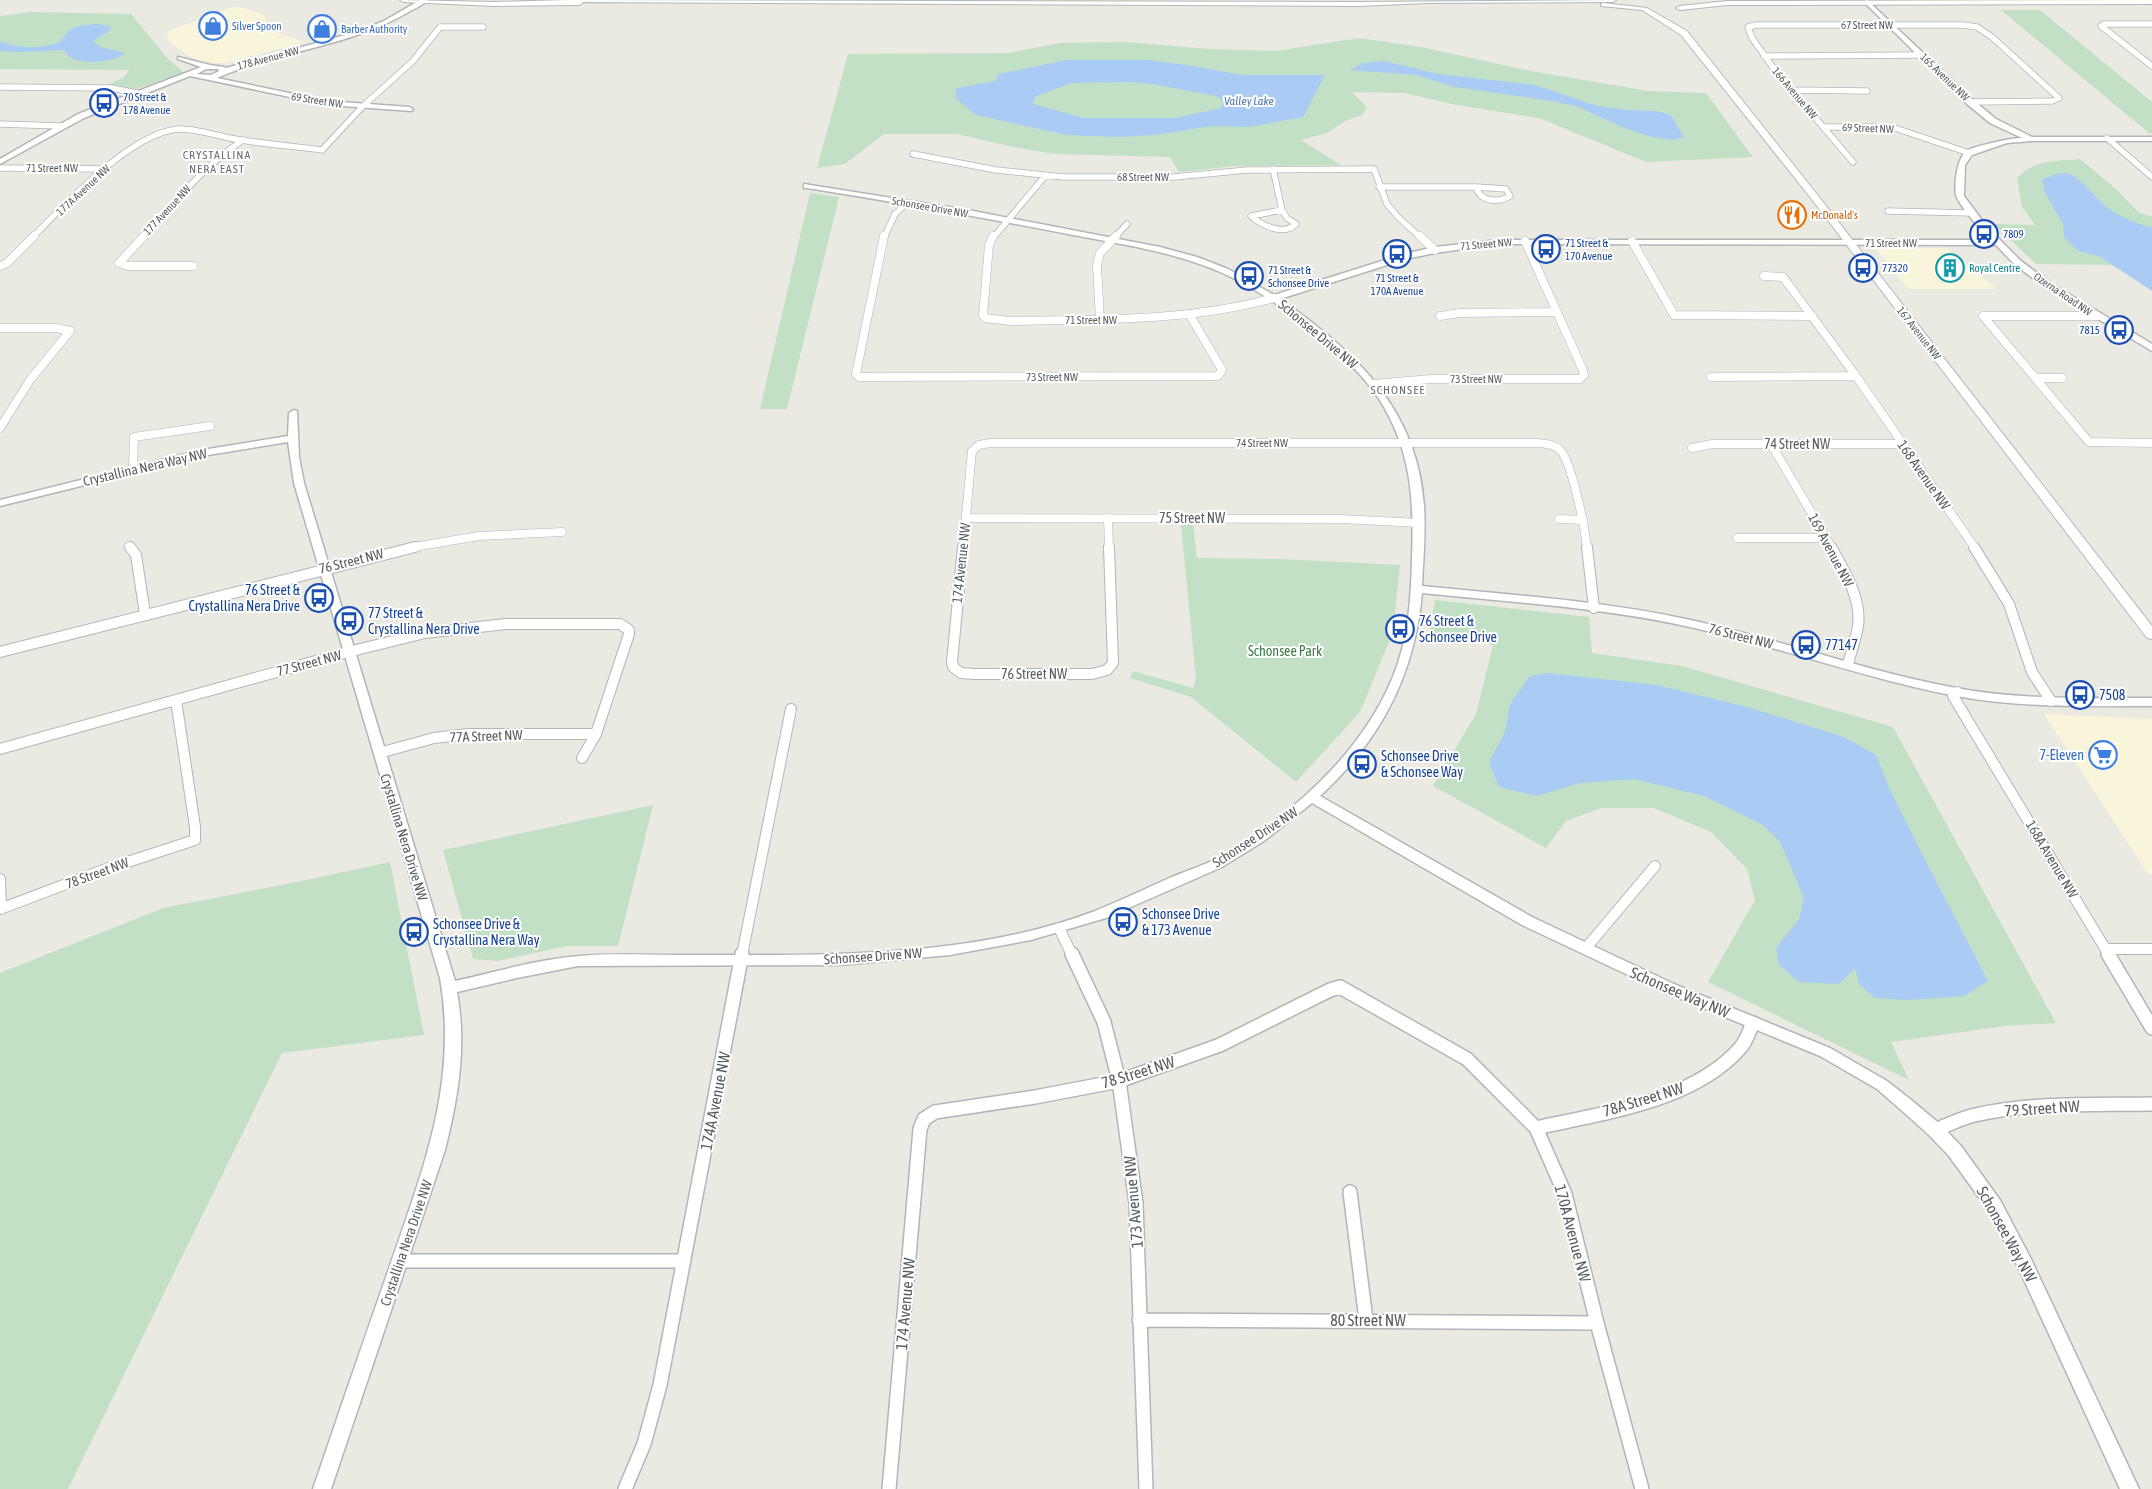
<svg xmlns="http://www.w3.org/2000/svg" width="2152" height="1489" font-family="'Asap Condensed',sans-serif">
	<rect width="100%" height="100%" fill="#ebeae2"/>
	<!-- commercial -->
	<path fill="#f9f5da" d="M 236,6 L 265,15 L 267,29 L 304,42 L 227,63 L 218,63 L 200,61 L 189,56 L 167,40 L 168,31 Z
		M 1876,248 L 1946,248 L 1997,289 L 1908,289 Z
		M 2044,714 L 2152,719 L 2152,874 L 2148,874 Z"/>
	<!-- green -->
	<path fill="#c2e0c5" d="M 2001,10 L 2040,10 L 2152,102 L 2152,133 L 2149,133 Z
		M 30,12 L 131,14 L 169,60 L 184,73 L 135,89 L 108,85 L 125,76 L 129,70 L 0,69 L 0,16 Z
		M 1359,38 L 1421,47 L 1531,71 L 1648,91 L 1706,93 L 1753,157 L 1646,162 L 1539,118 L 1456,105 L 1404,93 L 1352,92 L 1367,107 L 1362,115 L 1345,121 L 1327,133 L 1301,140 L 1341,165 L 1235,166 L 1179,172 L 1170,157 L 1054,154 L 1018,148 L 956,134 L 884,134 L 845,164 L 817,168 L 848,54 L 1009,53 L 1059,43 L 1126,42 L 1211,49 L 1276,51 Z
		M 2080,159 L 2116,189 L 2138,212 L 2152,217 L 2152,290 L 2112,265 L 2036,264 L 1994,224 L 2035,225 L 2022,207 L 2017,179 C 2029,160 2060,161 2080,159 Z
		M 810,193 L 839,197 L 787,409 L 760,409 Z
		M 1181,524 L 1193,524 L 1197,558 L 1280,559 L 1400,565 L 1393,632 L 1360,712 L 1296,782 L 1191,697 L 1130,678 L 1133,671 L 1193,688 L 1196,679 Z
		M 1435,600 L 1589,617 L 1592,653 L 1682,666 L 1893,727 L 2056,1023 L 2005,1026 L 1891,1042 L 1909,1080 L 1708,982 L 1755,900 L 1747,869 L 1711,832 L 1654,808 L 1601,808 L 1566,821 L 1546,848 L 1433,786 L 1476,714 L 1493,645 L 1429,634 Z
		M 653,805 L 618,946 L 566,946 L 498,961 L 473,959 L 443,850 Z
		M 390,862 L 424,1035 L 282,1053 L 68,1489 L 0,1489 L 0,973 L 163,908 L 292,883 Z"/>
	<!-- water -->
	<path fill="#aacbf3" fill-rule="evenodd" d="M 97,24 L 109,26 L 111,28 L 109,31 L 93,41 L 100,47 L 125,53 C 115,63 86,64 73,59 C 69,57 67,53 64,50 L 21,52 L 0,51 L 0,41 C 15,49 44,49 59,42 C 64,39 65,33 70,30 C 78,25 89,25 97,24 Z
		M 1067,60 L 1148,60 L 1187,65 L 1242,75 L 1325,75 L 1303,117 L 1249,127 L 1212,126 L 1155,135 L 1119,137 L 1067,135 L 976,115 L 955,98 L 957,88 L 995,81 L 999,74 ZM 1130,82 L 1153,84 L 1216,96 L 1223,101 L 1221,108 L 1175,118 L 1083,118 L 1033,104 L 1036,96 L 1072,83 Z
		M 1384,61 L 1438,74 L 1535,85 L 1597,106 L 1628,110 L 1655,111 L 1671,115 L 1684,137 L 1674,140 L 1652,137 L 1624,128 L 1576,106 L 1551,101 L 1455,87 L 1416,75 L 1350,70 L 1363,63 Z
		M 2069,173 C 2086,182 2094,198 2109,209 C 2122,218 2138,224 2152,228 L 2152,291 L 2099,256 L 2078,251 L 2064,237 L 2063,224 L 2045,193 L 2042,180 L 2055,174 Z
		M 1546,673 L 1657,685 L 1747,707 L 1844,737 L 1876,755 L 1890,790 L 1922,854 L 1988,981 L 1964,996 L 1907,1000 L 1875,998 L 1859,984 L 1855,968 L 1839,984 L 1799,982 L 1779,965 L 1776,948 L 1799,919 L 1804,898 L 1780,842 L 1763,825 L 1704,796 L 1634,779 L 1580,783 L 1537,796 L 1499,787 L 1489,762 L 1505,732 L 1510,704 L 1530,676 Z"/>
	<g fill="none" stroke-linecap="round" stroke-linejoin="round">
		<defs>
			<path id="minor-far3" d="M 2152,24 L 2104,24 L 2101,26 L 2152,66
				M 1764,56 L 1922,55
				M 0,87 L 111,88 L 137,93
				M 1791,90 L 1867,91
				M 0,124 L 61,126
				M 1823,127 L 1892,127 L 1969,153
				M 2107,138 L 2152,177
				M 913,154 L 996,170 L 1063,177 L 1174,177 L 1247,170 L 1374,169 L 1387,204 L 1398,217 L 1421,238
				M 1853,162 L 1777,73 L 1752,38 L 1748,27 L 1756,25 L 1963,25 L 1977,27 L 1992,37 L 2059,98 L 2052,101 L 1970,102
				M 0,168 L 104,169
				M 1273,169 L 1282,210
				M 1379,187 L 1476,187
				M 1476,187 L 1506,189 L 1510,196 C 1498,203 1480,202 1476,187 Z
				M 1282,210 L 1287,218 L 1296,224 C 1284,236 1262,226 1251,216 Z
				M 1888,211 L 1971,213
				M 32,238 C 64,205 131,133 178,129 C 194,128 218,136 235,139 C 263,144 293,146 322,150 L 362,107 L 413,61 L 440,27 L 483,27
				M 143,238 C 174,204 204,165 243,140
				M 884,238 L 895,214 L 907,203
				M 993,238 L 1045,176
				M 1114,238 L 1127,224"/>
			<path id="minor-far2" d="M 144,236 L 119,263 L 128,266 L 193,266
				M 884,236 L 856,374 L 859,377 L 1218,376 L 1222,370 L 1191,317
				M 993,236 L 989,245 L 983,315 L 985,318 L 1010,321 C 1101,319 1185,322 1274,298
				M 1420,236 L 1435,250
				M 1632,241 L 1674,315 L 1812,316
				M 0,266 L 7,263 L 34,236
				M 1764,276 L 1783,277 L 1856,376 L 1975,548
				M 1440,316 L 1460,313 L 1557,312
				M 1983,316 L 2089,442 L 2152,443
				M 1983,316 L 2097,316
				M 1100,320 L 1097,265 L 1100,253 L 1116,236
				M 0,328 L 56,328 L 70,331 L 30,380 L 0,428
				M 1711,377 L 1856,376
				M 2037,378 L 2062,378
				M 1373,384 L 1431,379 L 1580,379 L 1584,375 L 1582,368 L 1525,241
				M 1771,444 L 1832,548
				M 1692,448 L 1712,444 L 1903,444
				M 133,469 L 134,437 L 210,426
				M 966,518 L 1341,519 L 1419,523
				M 1108,518 L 1109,548
				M 1559,519 L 1583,520
				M 1737,538 L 1826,538
				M 129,546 L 131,548
				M 408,548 L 479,536 L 562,532
				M 963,548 L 972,451 L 979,445 L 990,443 L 1538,443 C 1546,444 1554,444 1560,450 C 1572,462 1585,529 1587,548"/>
			<path id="minor-far1" d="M 130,547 L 136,555 L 145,614
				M 963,547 L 952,662 L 953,667 L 961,673 L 974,674 L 1092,674 L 1107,670 L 1113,663 L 1109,547
				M 1587,547 L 1594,608
				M 1831,547 C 1844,570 1862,599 1858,626 C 1856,639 1851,652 1848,664
				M 1974,547 L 2009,604 L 2032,672 L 2051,701
				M 0,652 L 415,547
				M 1957,692 L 1953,696 L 2109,955
				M 0,749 L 348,652 L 425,633 L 506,624 L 620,624 L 629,630 L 629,634 L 596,734 L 582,758
				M 379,753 L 434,738 L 468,734 L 596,734
				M 0,879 L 1,909
				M 0,909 L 106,869 L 195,840 L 195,827 L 176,700
				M 1059,928 L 1072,955
				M 1586,948 L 1655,866
				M 2106,949 L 2152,949
				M 742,955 L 791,709"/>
			<path id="minor" d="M 1072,954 L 1104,1022 L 1119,1081 L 1136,1203 L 1146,1489
				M 2108,954 L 2152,1028
				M 1536,1128 C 1602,1113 1694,1102 1741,1047 C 1747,1040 1749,1031 1753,1023
				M 1935,1130 C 1948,1125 1961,1118 1975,1115 C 2033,1102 2093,1105 2152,1104
				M 1350,1192 L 1366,1320
				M 400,1261 L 684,1261
				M 1139,1320 L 1597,1323
				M 625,1489 L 644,1444 L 660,1385 L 742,954
				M 889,1489 L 920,1129 L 924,1119 L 935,1112 L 1035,1097 L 1119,1081 L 1220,1045 L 1330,990 L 1340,987 L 1467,1059 L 1536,1128 L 1565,1194 L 1597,1323 L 1642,1489"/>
			<path id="tertiary" d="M 420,0 L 428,0 C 422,6 413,9 405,14 C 347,47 278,51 217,78 L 328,101 L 409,107 L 413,109 L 412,111 L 328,105 L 190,76 L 84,118 L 0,164 L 0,159 L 78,114 L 201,67 L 178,59 L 178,57 L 210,65 L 224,67 L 226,68 L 356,32 L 384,21 ZM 206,69 L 218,69 L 219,71 L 211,75 L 197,74 Z
				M 1867,0 L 1973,100 L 1996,119 L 2032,137 L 2152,137 L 2152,141 L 2032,141 L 2007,143 L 1972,155 L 1965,165 L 1964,196 L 1987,227 L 2021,261 L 2052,284 L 2152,344 L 2152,351 L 2046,288 L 2015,265 L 1996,245 L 1498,244 L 1435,253 L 1406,259 L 1280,299 C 1355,351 1418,410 1424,506 C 1426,533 1423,560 1422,586 C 1508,595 1596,600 1681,618 C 1774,637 1863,671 1956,688 C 2020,700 2087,698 2152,698 L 2152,706 C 2087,706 2020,708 1956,696 C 1863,678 1774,645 1681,625 C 1596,607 1508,602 1422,593 C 1415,675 1380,741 1320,796 L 1532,917 L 1674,984 L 1830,1048 L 1887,1081 L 1910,1099 L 1941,1125 L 1961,1146 L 2000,1200 L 2031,1259 L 2139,1489 L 2120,1489 L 2019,1269 L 1988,1210 L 1949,1156 L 1929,1135 L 1900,1109 L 1877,1089 L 1820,1056 L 1664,992 L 1522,925 L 1312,803 L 1264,841 L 1222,867 L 1106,918 L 1031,940 L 950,955 L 840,965 L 578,966 L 517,978 L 457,992 C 467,1045 458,1099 445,1150 L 331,1489 L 313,1489 C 337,1418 361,1348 386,1277 C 420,1177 459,1086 440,978 L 294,483 L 288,442 L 202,456 L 0,506 L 0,500 L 202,450 L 288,436 L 289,413 L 294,410 L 297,411 L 299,457 L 304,483 L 455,981 C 496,972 538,959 580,956 C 612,953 645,955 678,955 C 813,955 967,960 1095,911 C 1119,901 1143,890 1167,879 C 1185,871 1204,866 1221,856 C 1263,833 1303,801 1336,765 C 1362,736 1384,703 1397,666 C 1409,631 1411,595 1412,559 C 1414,500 1412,451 1379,399 C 1353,358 1281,303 1237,280 C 1185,253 1125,245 1068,234 C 981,217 894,202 807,188 L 804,188 L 804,184 L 973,211 L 1160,247 L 1197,257 L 1228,269 L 1274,295 L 1404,254 L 1435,247 L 1498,240 L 1991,240 C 1983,233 1958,204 1956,195 C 1954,184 1957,159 1966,151 C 1974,146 2011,138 2022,138 L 1990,123 L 1967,104 L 1865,3 L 1865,1 Z"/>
			<path id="secondary" d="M 400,0 L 495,2 L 567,0 L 1357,2 L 1616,0 L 1613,2 L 1428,3 L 1357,6 L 583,2 L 580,5 L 495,6 L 403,2 Z
				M 2152,0 L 2152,4 L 1727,5 L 1680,10 L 1676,8 L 1680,6 L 1727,1 Z
				M 1603,3 L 1647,8 L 1687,31 L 1816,193 L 2152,626 L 2152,639 L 2147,638 L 1810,197 L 1681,35 L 1642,10 L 1601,6 L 1601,4 Z"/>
		</defs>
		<!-- minor-far3 casing -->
		<use href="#minor-far3" stroke="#b3b4b8" stroke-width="7"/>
		<!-- minor-far2 casing -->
		<use href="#minor-far2" stroke="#b3b4b8" stroke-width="9"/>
		<!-- minor-far1 casing -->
		<use href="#minor-far1" stroke="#b3b4b8" stroke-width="12"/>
		<!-- minor casing -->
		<use href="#minor" stroke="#b3b4b8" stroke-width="16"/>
		<!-- tertiary casing -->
		<use href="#tertiary" stroke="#b3b4b8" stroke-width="3"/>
		<!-- secondary casing -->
		<use href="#secondary" stroke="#b4b6bb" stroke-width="2"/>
		<!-- minor-far3 -->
		<use href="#minor-far3" stroke="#fff" stroke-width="5.5"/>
		<!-- minor-far2 -->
		<use href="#minor-far2" stroke="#fff" stroke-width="8"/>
		<!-- minor-far1 -->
		<use href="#minor-far1" stroke="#fff" stroke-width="10"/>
		<!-- minor -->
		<use href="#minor" stroke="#fff" stroke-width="13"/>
		<!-- tertiary -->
		<use href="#tertiary" fill="#fff" fill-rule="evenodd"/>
		<!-- secondary -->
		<use href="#secondary" fill="#fff" fill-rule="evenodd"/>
	</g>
	<!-- icons -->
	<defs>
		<symbol id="shop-ring" viewBox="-11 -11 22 22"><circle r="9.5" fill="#fff" stroke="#3f7fe0" stroke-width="1.5"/><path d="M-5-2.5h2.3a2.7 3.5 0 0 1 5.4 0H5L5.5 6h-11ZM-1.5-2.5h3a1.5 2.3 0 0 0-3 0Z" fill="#3f7fe0"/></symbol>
		<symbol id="bus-ring" viewBox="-11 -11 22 22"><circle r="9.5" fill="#fff" stroke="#1a4fb4" stroke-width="1.5"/><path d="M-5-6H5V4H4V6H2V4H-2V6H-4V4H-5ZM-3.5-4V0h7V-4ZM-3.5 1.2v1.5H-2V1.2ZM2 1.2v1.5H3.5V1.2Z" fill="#1a4fb4"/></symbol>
		<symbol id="restaurant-ring" viewBox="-11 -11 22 22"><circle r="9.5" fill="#fff" stroke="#e8710a" stroke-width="1.5"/><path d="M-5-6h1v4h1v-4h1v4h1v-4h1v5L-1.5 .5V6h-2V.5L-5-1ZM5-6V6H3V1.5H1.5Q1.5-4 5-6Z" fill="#e8710a"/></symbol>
		<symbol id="building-ring" viewBox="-11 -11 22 22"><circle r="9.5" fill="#fff" stroke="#0f9aa8" stroke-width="1.5"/><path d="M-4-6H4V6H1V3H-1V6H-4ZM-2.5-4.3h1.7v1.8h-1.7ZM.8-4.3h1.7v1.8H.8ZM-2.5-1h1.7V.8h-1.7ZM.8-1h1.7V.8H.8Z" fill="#0f9aa8"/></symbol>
		<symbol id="supermarket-ring" viewBox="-11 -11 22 22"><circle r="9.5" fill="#fff" stroke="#3f7fe0" stroke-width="1.5"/><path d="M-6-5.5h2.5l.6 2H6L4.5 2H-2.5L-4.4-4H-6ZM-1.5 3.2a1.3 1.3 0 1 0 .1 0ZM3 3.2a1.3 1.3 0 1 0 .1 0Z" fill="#3f7fe0"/></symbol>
	</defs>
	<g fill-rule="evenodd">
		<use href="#shop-ring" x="197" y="10" width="32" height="32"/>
		<use href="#shop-ring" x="306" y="13" width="32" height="32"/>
		<use href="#bus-ring" x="88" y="87" width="32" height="32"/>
		<use href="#restaurant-ring" x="1776" y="199" width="32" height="32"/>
		<use href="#bus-ring" x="1968" y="218" width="32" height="32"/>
		<use href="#bus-ring" x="1530" y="233" width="32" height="32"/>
		<use href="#bus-ring" x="1381" y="238" width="32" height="32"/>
		<use href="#bus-ring" x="1847" y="252" width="32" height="32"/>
		<use href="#building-ring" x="1934" y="252" width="32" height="32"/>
		<use href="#bus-ring" x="1233" y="260" width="32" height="32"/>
		<use href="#bus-ring" x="2103" y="314" width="32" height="32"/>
		<use href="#bus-ring" x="303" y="582" width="32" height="32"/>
		<use href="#bus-ring" x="333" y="605" width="32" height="32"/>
		<use href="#bus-ring" x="1384" y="613" width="32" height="32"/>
		<use href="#bus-ring" x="1790" y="629" width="32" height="32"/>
		<use href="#bus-ring" x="2064" y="679" width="32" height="32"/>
		<use href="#supermarket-ring" x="2087" y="739" width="32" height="32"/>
		<use href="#bus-ring" x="1346" y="748" width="32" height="32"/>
		<use href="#bus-ring" x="1107" y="906" width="32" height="32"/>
		<use href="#bus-ring" x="398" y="916" width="32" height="32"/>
	</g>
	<g text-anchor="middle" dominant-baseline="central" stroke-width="4" stroke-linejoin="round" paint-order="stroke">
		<!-- far-street labels -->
		<g font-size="11" fill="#5b5d61" stroke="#fff">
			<text x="1867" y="25">67 Street NW</text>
			<text transform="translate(268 58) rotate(-15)">178 Avenue NW</text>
			<text transform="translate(1945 77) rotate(44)">165 Avenue NW</text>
			<text transform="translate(1795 93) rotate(50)">166 Avenue NW</text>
			<text transform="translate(317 100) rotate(9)">69 Street NW</text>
			<text transform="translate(1868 128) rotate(2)">69 Street NW</text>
			<text x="52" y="168">71 Street NW</text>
			<text x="1143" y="177">68 Street NW</text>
			<text transform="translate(83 190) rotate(-43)">177A Avenue NW</text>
			<text transform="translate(930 207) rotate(10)">Schonsee Drive NW</text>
			<text transform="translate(167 210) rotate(-47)">177 Avenue NW</text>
			<text x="1891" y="243">71 Street NW</text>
			<text transform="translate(1486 244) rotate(-5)">71 Street NW</text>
			<text transform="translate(2063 294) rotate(34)">Ozerna Road NW</text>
			<text x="1091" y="320">71 Street NW</text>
			<text transform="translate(1919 333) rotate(52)">167 Avenue NW</text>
			<text x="1052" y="377">73 Street NW</text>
			<text x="1476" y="379">73 Street NW</text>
			<text x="1262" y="443">74 Street NW</text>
		</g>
		<!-- far-shop labels -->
		<g font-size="11" fill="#366cbe" stroke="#fff" text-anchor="start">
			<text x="232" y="26">Silver Spoon</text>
			<text x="341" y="29">Barber Authority</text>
		</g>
		<!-- far-transit labels -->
		<g font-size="11" fill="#164399" stroke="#fff" text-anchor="start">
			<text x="123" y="97">70 Street &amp;<tspan x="123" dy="13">178 Avenue</tspan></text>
			<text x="2003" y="234">7809</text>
			<text x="1565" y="243">71 Street &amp;<tspan x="1565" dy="13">170 Avenue</tspan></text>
			<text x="1882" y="268">77320</text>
			<text x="1268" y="270">71 Street &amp;<tspan x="1268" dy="13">Schonsee Drive</tspan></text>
			<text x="1397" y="278" text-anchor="middle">71 Street &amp;<tspan x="1397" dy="13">170A Avenue</tspan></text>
			<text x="2100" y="330" text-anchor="end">7815</text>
		</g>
		<!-- far-food labels -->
		<g font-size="11" fill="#c56008" stroke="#fff" text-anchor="start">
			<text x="1811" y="215">McDonald's</text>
		</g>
		<!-- far-culture labels -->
		<g font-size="11" fill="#0d838f" stroke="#fff" text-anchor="start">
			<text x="1969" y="268">Royal Centre</text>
		</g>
		<!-- far-water labels -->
		<g font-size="12" font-style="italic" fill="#5175b2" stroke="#fff">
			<text x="1249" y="101">Valley Lake</text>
		</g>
		<!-- far-neighbourhood labels -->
		<g font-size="12" letter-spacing="1" fill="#6c6e73" stroke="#fff">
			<text x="217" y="155">CRYSTALLINA<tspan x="217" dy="14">NERA EAST</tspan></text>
			<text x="1398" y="390">SCHONSEE</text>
		</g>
		<!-- street labels -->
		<g font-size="14" fill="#5b5d61" stroke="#fff">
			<text transform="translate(1318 334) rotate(40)">Schonsee Drive NW</text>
			<text x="1797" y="444">74 Street NW</text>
			<text transform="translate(145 467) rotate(-13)">Crystallina Nera Way NW</text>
			<text transform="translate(1924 475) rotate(55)">168 Avenue NW</text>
			<text x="1192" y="518">75 Street NW</text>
			<text transform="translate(1831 550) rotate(62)">169 Avenue NW</text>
			<text transform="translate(351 561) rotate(-14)">76 Street NW</text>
			<text transform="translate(961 563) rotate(-84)">174 Avenue NW</text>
			<text transform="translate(1741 636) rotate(14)">76 Street NW</text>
			<text transform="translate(309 663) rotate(-15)">77 Street NW</text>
			<text x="1034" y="674">76 Street NW</text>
			<text transform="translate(486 736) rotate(-2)">77A Street NW</text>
			<text transform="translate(404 837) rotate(73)">Crystallina Nera Drive NW</text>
			<text transform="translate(1255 837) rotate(-33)">Schonsee Drive NW</text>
			<text transform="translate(2052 859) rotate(59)">168A Avenue NW</text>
			<text transform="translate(97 873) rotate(-20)">78 Street NW</text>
			<text transform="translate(873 956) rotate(-4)">Schonsee Drive NW</text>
			<text transform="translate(406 1243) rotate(-71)">Crystallina Nera Drive NW</text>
		</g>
		<!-- transit labels -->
		<g font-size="14" fill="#164399" stroke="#fff" text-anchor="start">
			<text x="300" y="590" text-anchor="end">76 Street &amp;<tspan x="300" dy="16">Crystallina Nera Drive</tspan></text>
			<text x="368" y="613">77 Street &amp;<tspan x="368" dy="16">Crystallina Nera Drive</tspan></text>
			<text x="1419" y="621">76 Street &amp;<tspan x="1419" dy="16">Schonsee Drive</tspan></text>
			<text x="1825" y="645">77147</text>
			<text x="2099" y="695">7508</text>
			<text x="1381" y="756">Schonsee Drive<tspan x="1381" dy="16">&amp; Schonsee Way</tspan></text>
			<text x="1142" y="914">Schonsee Drive<tspan x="1142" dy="16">&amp; 173 Avenue</tspan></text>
			<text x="433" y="924">Schonsee Drive &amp;<tspan x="433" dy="16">Crystallina Nera Way</tspan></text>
		</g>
		<!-- park labels -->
		<g font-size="14" fill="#3f7c48" stroke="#fff">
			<text x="1285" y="651">Schonsee Park</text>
		</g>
		<!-- shop labels -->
		<g font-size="14" fill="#366cbe" stroke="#fff" text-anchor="end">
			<text x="2084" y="755">7-Eleven</text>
		</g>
		<!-- near-street labels -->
		<g font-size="16" fill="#5b5d61" stroke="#fff">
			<text transform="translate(1680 992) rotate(23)">Schonsee Way NW</text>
			<text transform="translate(1138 1072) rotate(-17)">78 Street NW</text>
			<text transform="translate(1643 1099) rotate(-17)">78A Street NW</text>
			<text transform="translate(715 1101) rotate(-79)">174A Avenue NW</text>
			<text transform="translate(2042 1108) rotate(-4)">79 Street NW</text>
			<text transform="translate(1133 1202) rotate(-95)">173 Avenue NW</text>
			<text transform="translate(1573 1233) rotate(75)">170A Avenue NW</text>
			<text transform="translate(2007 1234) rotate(61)">Schonsee Way NW</text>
			<text transform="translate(905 1304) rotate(-85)">174 Avenue NW</text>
			<text x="1368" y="1320">80 Street NW</text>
		</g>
	</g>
</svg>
